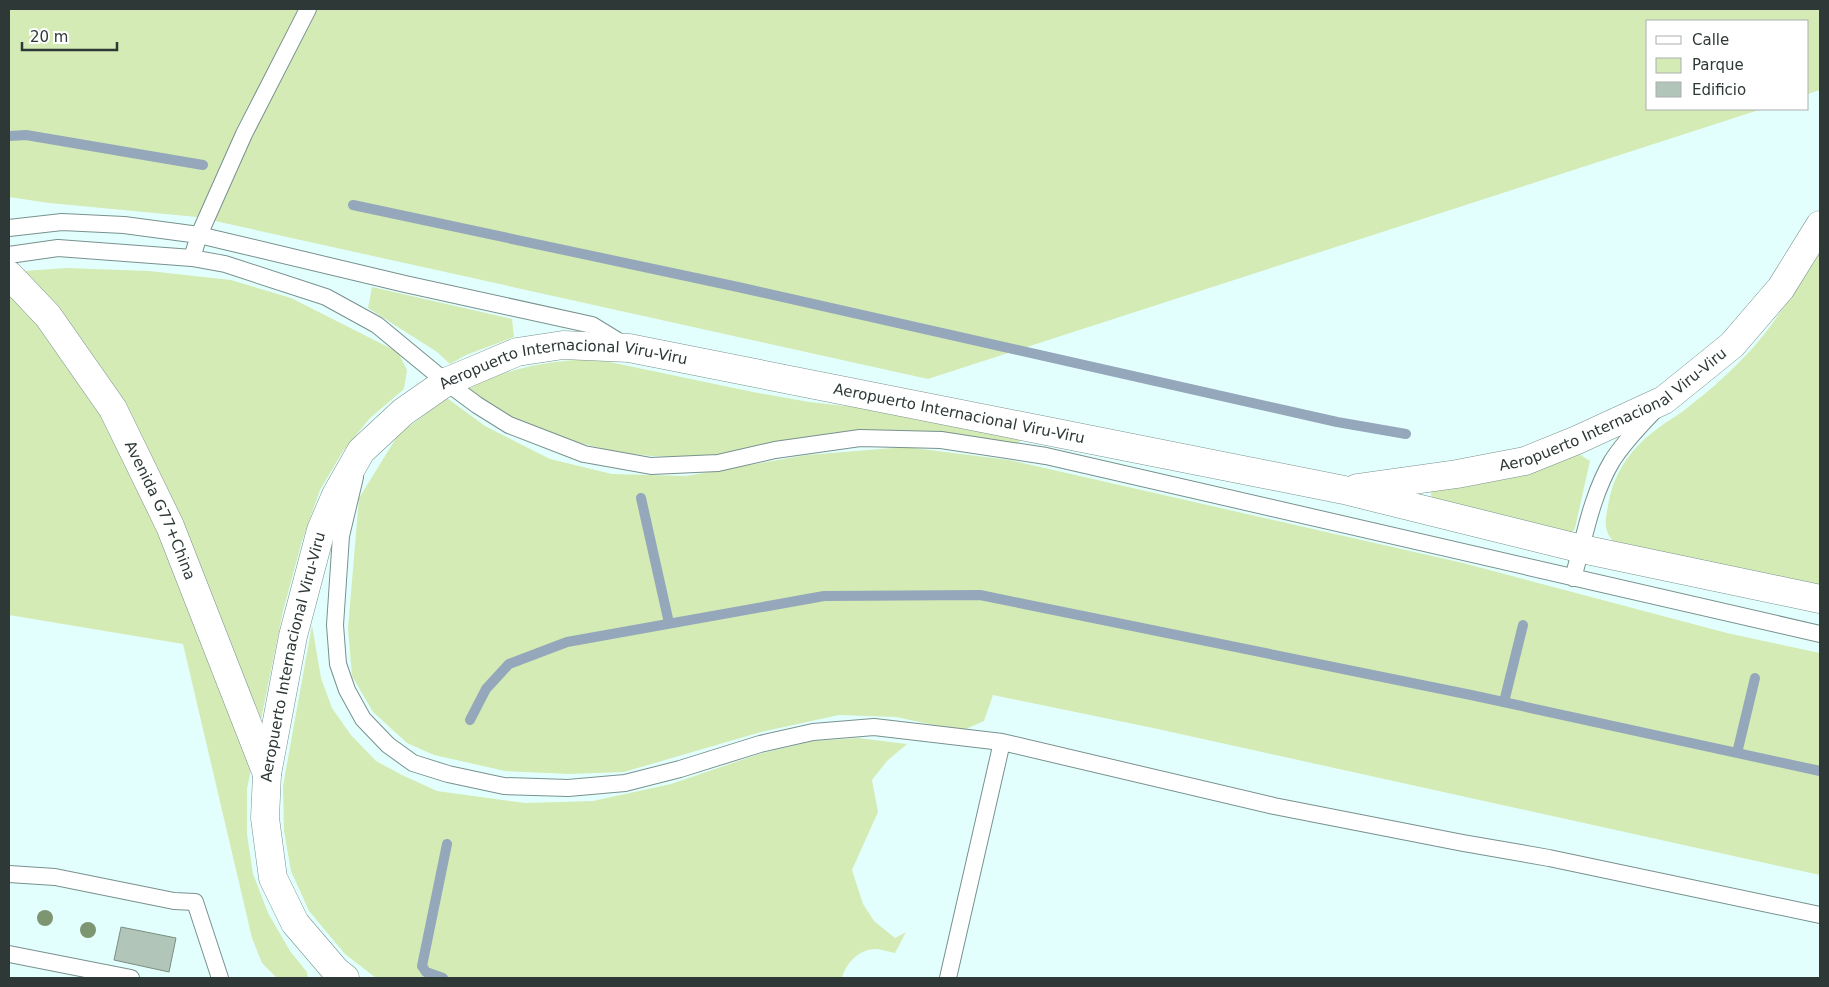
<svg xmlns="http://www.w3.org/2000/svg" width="1829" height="987" font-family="'DejaVu Sans',sans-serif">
	<rect width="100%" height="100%" fill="#e3fffd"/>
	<!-- green -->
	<path fill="#d4ebb5" d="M 9,9 L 1820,9 L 1820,90 L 1808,94 L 1808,21 L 1648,21 L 1648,109 L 1762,109 L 928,379 L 197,217 L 49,203 L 9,197 Z
		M 1820,245 L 1820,590 L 1618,547 C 1604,532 1604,526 1608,506 C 1614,470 1632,447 1661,426 C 1671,419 1683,412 1692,404 C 1713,388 1733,369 1751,350 C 1779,319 1800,281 1820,245 Z
		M 67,268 L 149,271 L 231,280 L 291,298 L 398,352 L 407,370 L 404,389 L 370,418 L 343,451 L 320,490 L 302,541 L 283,611 L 247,789 L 247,834 L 253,874 L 268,913 L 290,951 L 307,972 L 308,978 L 279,978 L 276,977 L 262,963 L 252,938 L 183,644 L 9,615 L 9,272 Z
		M 372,287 L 512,319 L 514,337 L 466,355 L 450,364 L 437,352 L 368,308 Z
		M 575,360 L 600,360 L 753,392 L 809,402 L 881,410 L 1020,439 L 1019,442 L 1016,444 C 998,442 981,437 964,435 C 927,431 888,429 851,432 C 805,437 759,452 713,456 C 625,463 539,439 466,390 C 500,371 537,363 575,360 Z
		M 447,398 L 485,426 L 550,459 L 612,474 L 686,476 L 807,455 L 905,447 L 1009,460 L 1463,563 L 1727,633 L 1820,653 L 1820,875 L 1153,728 L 993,695 L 984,721 L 966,729 L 952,729 L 896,717 L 839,715 L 761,732 L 624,772 L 569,774 L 505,771 L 434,755 L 407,743 L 373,712 L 352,676 L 348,628 L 359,498 L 398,435 Z
		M 1576,452 L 1590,461 L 1575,528 L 1572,533 L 1432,506 L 1431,492 L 1457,487 Z
		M 312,625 L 321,678 L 332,708 L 351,735 L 376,761 L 402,775 L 437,791 L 525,803 L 593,801 L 671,784 L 759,754 L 813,741 L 858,738 L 907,744 L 887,761 L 872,780 L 878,812 L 852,870 L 863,904 L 874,921 L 895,938 L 906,932 L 895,953 C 889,952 883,950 878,949 C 861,948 846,962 842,978 L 376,978 L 345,954 L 309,911 L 291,871 L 284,831 L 283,786 Z"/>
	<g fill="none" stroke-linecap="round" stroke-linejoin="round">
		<!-- stream -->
		<path stroke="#95a7bb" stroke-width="10" d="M 9,136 L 26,135 L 203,165
			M 353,205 L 738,287 L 1337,422 L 1406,434
			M 641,498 L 669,623
			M 1504,702 L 1523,625
			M 470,720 L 486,689 L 509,664 L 567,642 L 824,596 L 980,595 L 1471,695 L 1820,771
			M 1737,753 L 1755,678
			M 443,978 L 426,972 L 422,966 L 447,844"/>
	</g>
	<!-- building -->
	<path fill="#b1c5b9" stroke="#7a8e82" d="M 121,927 L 176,938 L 169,972 L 114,960 Z"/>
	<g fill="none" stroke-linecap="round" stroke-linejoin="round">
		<defs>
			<path id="service" d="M 9,228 L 62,222 L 124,225 L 199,235 L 405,284 L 592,325 L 623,344
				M 9,255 L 58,248 L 192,258 L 225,264 L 326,297 L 377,325 L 446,382 L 477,405 L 509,425 L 584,454 L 651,466 L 718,463 L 775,450 L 860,438 L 941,440 L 1046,456 L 1820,634
				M 192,258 L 199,235 L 244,134 L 308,9
				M 355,477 L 341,536 L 335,625 L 338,664 L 347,690 L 363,719 L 388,745 L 413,763 L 448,774 L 504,786 L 568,788 L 625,783 L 680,769 L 760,744 L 813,732 L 874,727 L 917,732 L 1002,742 L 1274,806 L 1463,843 L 1549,858 L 1820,915
				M 1573,578 C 1584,540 1591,496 1612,461 C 1624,442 1639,427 1654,411
				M 9,874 L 55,877 L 174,901 L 195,902 L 220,978
				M 9,954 L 131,978
				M 948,978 L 1002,742"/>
			<g id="primary">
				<path id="s1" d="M 9,275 L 48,316 L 113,409 L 170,526 L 267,774"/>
				<path id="s2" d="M 1357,488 L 1457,474 L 1525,461 L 1577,440 L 1664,400 L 1732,345 L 1781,288 L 1820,225"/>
				<path id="s3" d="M 345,978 L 336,971 L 295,923 L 273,878 L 265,818 L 267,774 L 293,636 L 321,530 L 336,495 L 361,451 L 403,412 L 446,382 L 517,352 L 563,345 L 629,348 L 1344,490 L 1582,549 L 1820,599"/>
			</g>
		</defs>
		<!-- service casing -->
		<use href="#service" stroke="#78918f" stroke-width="18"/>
		<!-- primary casing -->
		<use href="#primary" stroke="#78918f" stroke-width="29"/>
		<!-- service -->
		<use href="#service" stroke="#fff" stroke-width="16"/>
		<!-- primary -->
		<use href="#primary" stroke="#fff" stroke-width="28"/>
	</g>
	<!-- trees -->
	<g fill="#7e9572">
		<circle cx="45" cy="918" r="8"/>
		<circle cx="88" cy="930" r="8"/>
	</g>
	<g text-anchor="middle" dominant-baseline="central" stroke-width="4" stroke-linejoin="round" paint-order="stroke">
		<!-- street labels -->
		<g font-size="15" fill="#2d3837" stroke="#fff">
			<text stroke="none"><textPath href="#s3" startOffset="799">Aeropuerto Internacional Viru-Viru</textPath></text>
			<text stroke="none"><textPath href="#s2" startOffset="272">Aeropuerto Internacional Viru-Viru</textPath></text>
			<text stroke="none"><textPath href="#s3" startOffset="1204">Aeropuerto Internacional Viru-Viru</textPath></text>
			<text stroke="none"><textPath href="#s1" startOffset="282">Avenida G77+China</textPath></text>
			<text stroke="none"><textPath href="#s3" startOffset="349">Aeropuerto Internacional Viru-Viru</textPath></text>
		</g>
	</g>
	<!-- border -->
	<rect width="1829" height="987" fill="none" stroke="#2d3837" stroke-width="20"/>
	<!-- legend -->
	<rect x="1646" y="20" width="162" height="90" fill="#ffffff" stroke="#abafaf"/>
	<rect x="1656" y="36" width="25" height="8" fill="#ffffff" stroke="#abafaf"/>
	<text x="1692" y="45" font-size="15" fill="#2d3837">Calle</text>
	<rect x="1656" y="58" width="25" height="15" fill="#d4ebb5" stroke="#abafaf"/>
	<text x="1692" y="70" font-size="15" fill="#2d3837">Parque</text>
	<rect x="1656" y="82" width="25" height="15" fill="#b1c5b9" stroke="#abafaf"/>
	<text x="1692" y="95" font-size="15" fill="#2d3837">Edificio</text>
	<!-- scale -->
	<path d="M22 42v8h95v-8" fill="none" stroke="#2d3837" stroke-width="2.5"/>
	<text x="30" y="42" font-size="15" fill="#2d3837" stroke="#ffffff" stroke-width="4" paint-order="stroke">20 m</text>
</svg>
